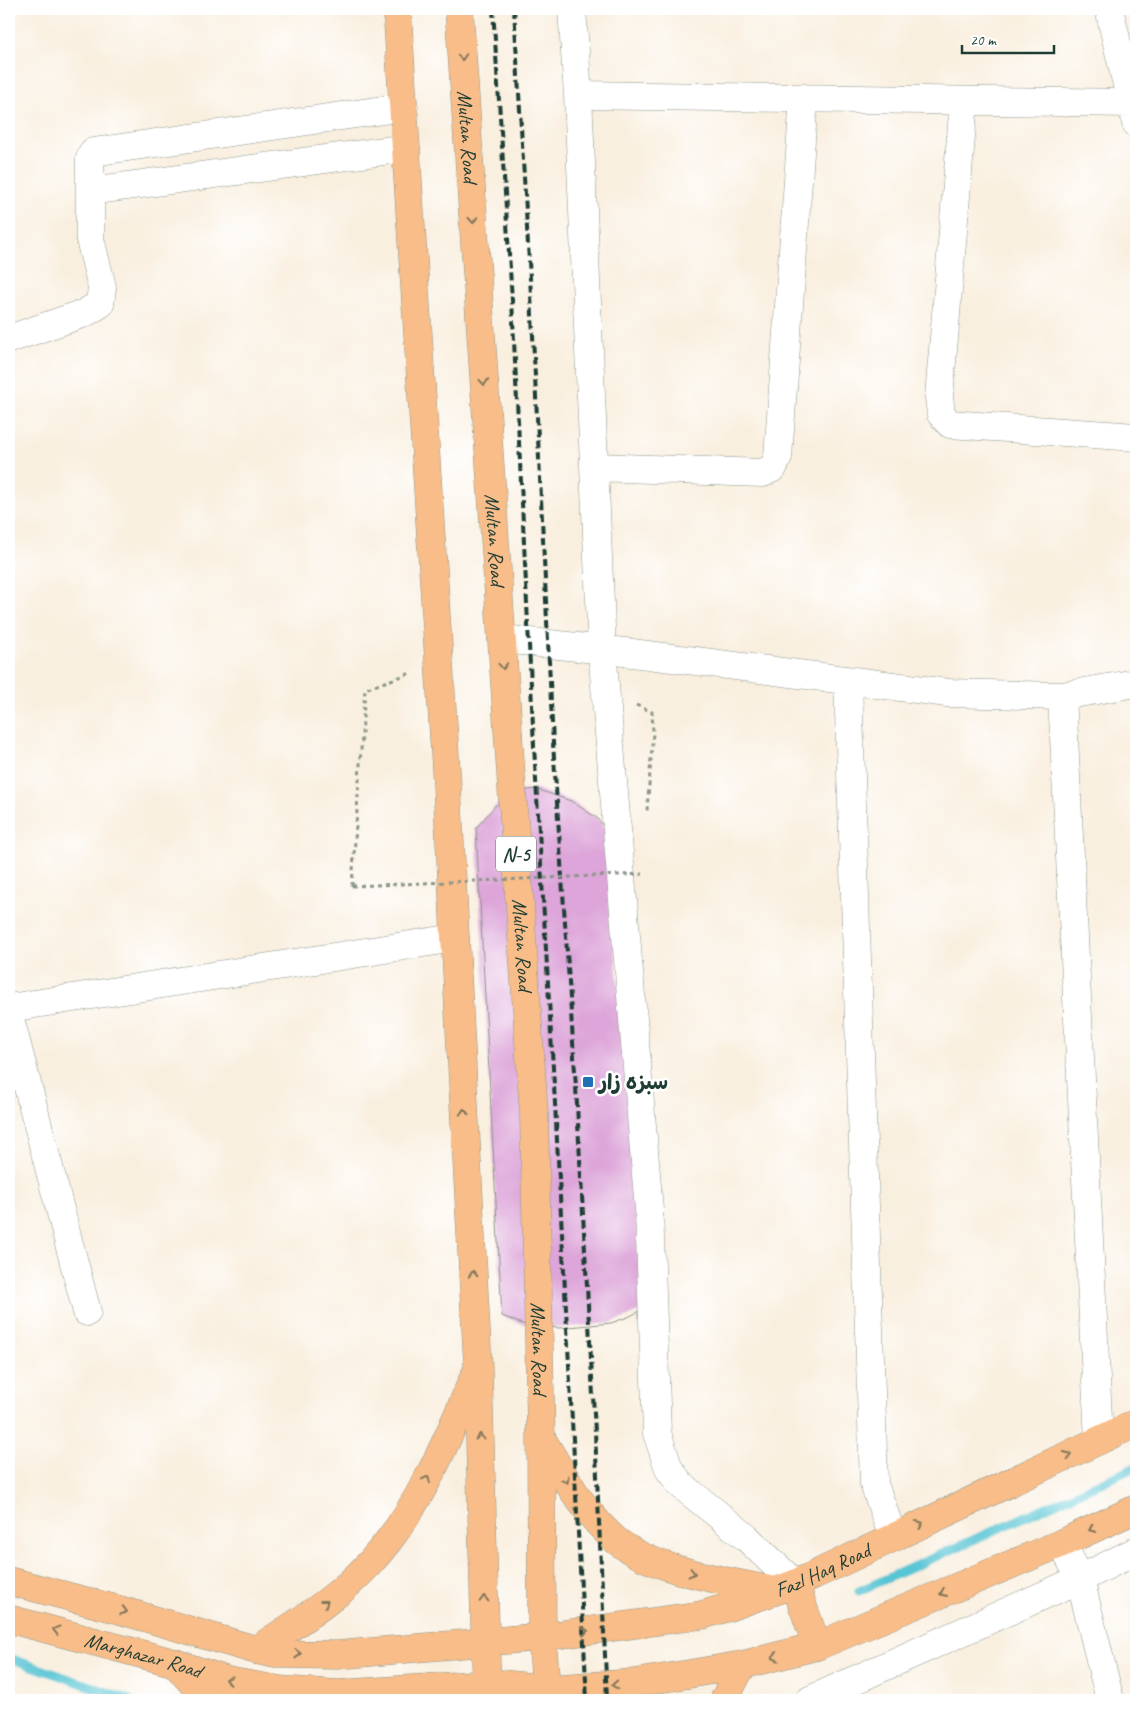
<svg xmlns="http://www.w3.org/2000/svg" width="1145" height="1709" font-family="Caveat,'Playpen Sans Arabic',sans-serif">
	<rect width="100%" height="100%" fill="#fff"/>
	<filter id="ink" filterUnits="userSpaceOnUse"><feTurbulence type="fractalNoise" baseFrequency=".02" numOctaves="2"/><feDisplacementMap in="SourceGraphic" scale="10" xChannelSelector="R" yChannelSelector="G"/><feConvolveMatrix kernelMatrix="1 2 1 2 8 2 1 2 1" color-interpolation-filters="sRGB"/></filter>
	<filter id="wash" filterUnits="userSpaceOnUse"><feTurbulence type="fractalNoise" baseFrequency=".0096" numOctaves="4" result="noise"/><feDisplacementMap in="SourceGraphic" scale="20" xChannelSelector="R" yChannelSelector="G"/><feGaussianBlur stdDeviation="1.12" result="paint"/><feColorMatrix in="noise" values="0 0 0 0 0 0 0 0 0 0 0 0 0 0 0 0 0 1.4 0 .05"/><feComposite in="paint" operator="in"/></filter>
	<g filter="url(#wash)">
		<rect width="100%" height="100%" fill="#f9efdf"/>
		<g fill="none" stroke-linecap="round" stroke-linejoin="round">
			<!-- stream -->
			<path stroke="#59c5d4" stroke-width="9" d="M 859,1591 L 1136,1467
				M 9,1658 L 130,1700"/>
		</g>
		<g id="blocks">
			<!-- building -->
			<path fill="#dda5d9" d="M 536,789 L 571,801 L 597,818 L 606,830 L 644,1309 L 628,1317 L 611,1323 L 559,1328 L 522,1324 L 502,1316 L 476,828 L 495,806 L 509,797 L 520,791 Z"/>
		</g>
	</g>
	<g filter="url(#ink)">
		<use href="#blocks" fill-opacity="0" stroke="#8c968a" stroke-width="1"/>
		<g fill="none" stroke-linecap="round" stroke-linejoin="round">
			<defs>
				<path id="minor" d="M 572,9 L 578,95 L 602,650 L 649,1210 L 657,1433 L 669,1469 L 681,1485 L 747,1538 L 795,1584
					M 1109,9 L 1136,123
					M 578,95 L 1132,103 L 1136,100
					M 964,101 L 939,397 L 941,414 L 950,424 L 1136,437
					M 90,191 L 406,148
					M 9,339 L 85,313 L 100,304 L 102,287 L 90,239 L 90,158 L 93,152 L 404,107
					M 594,467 L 763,473 L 773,468 L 778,457 L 804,98
					M 502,639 L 624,652 L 948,693 L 1062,696 L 1136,683
					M 848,681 L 874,1484 L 893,1537
					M 1062,696 L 1099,1440
					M 9,1008 L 455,938
					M 9,1015 L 87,1312
					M 1062,1543 L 1080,1579 L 1110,1700
					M 810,1700 L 1080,1579 L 1136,1551"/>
				<g id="major">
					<path d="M 397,9 L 447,786 L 478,1367 L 487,1700"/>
					<path id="s1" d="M 459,9 L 534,1114 L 541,1438 L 542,1637 L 547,1700"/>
					<path d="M 542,1439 C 562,1473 581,1508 610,1535 C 647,1571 725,1580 774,1591"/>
					<path id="s2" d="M 9,1581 L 120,1610 L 256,1650 L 275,1654 L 337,1655 L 542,1637 L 702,1615 L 729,1607 L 795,1584 L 1136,1423"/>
					<path d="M 795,1584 L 817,1646"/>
					<path id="s3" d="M 9,1619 L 175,1663 L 228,1681 L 280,1690 L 338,1694 L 486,1684 L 502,1684 L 546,1689 L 635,1683 L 742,1665 L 817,1646 L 1062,1543 L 1136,1509"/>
					<path d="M 256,1650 C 295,1624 336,1600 368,1565 C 418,1512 446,1443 474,1377"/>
					<path d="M 175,1663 L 207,1700"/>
					<path d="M 724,1700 L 742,1665"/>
				</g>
			</defs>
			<!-- minor casing -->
			<use href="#minor" stroke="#8c968a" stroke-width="29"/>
			<!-- major casing -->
			<use href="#major" stroke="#8c968a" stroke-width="29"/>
			<!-- path -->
			<path stroke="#8c968a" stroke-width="3" stroke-dasharray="4 4" stroke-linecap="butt" d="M 636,705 L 652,712 L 653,733 L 647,811
				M 352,886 L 365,689 L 411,673"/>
			<!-- minor -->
			<use href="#minor" stroke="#fff" stroke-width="28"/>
			<!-- major -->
			<use href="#major" stroke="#f8bd89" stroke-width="28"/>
			<!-- rail -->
			<path stroke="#1f3d34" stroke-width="4" stroke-dasharray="8 4" stroke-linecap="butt" d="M 493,9 L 512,300 L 534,746 L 554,1085 L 587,1700
				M 514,9 L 531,295 L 553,743 L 576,1087 L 595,1432 L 607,1700"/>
			<!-- path-bridge -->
			<path stroke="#8c968a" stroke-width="3" stroke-dasharray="4 4" stroke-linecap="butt" d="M 352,886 L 643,874"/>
		</g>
		<!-- one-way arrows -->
		<defs><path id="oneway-chevron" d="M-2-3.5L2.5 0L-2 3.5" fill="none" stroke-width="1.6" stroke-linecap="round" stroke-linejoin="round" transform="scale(1.25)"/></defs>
		<g stroke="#81775a">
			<use href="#oneway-chevron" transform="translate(462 57) rotate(86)"/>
			<use href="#oneway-chevron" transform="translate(473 220) rotate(86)"/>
			<use href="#oneway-chevron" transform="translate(484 382) rotate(86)"/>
			<use href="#oneway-chevron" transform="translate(503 666) rotate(86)"/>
			<use href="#oneway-chevron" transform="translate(464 1112) rotate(-93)"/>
			<use href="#oneway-chevron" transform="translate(473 1274) rotate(-93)"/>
			<use href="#oneway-chevron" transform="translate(480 1437) rotate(-91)"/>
			<use href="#oneway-chevron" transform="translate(1068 1455) rotate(-25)"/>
			<use href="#oneway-chevron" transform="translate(427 1479) rotate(-65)"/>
			<use href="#oneway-chevron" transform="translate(566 1480) rotate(59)"/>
			<use href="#oneway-chevron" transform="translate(920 1524) rotate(-25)"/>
			<use href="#oneway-chevron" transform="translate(1092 1529) rotate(155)"/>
			<use href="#oneway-chevron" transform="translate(692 1573) rotate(13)"/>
			<use href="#oneway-chevron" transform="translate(943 1593) rotate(157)"/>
			<use href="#oneway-chevron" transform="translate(484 1599) rotate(-91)"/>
			<use href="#oneway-chevron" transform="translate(325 1603) rotate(-37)"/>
			<use href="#oneway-chevron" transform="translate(124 1611) rotate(16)"/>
			<use href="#oneway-chevron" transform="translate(56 1630) rotate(-165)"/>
			<use href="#oneway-chevron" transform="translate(585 1631) rotate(-8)"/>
			<use href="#oneway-chevron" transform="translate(298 1654) rotate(1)"/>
			<use href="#oneway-chevron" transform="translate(775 1657) rotate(166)"/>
			<use href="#oneway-chevron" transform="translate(229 1680) rotate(-166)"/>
			<use href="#oneway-chevron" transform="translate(615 1685) rotate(176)"/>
		</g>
	</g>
	<!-- markers -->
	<rect fill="#1f6fb2" stroke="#fff" stroke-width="2" x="582" y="1076" width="12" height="12" rx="2.5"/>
	<g text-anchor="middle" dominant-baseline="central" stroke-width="5" stroke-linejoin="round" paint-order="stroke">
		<!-- shield labels -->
		<rect fill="#fff" stroke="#627771" stroke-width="1" x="496" y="836.5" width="40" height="35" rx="4"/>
		<g font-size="20" font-weight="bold" fill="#1f3d34">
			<text x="516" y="854">N-5</text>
		</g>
		<!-- street labels -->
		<g font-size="21" fill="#1f3d34" stroke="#fff">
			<text stroke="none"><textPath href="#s1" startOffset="128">Multan Road</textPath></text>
			<text stroke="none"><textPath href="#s1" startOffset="532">Multan Road</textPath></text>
			<text stroke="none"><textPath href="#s1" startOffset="938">Multan Road</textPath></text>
			<text stroke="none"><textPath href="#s1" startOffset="1342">Multan Road</textPath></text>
			<text stroke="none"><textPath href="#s2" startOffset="834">Fazl Haq Road</textPath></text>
			<text stroke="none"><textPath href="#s3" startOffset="139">Marghazar Road</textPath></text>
		</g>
		<!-- poi labels -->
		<g font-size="21" font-weight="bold" fill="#1f3d34" stroke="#fff" text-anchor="start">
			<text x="599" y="1082">سبزہ زار</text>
		</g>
	</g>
	<!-- margin -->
	<rect width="1145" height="1709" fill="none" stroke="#fff" stroke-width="30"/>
	<!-- scale -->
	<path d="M962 45v8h92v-8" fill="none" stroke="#1f3d34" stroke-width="2.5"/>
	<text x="970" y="45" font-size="15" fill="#1f3d34" stroke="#ffffff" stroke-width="4" paint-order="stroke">20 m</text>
</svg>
